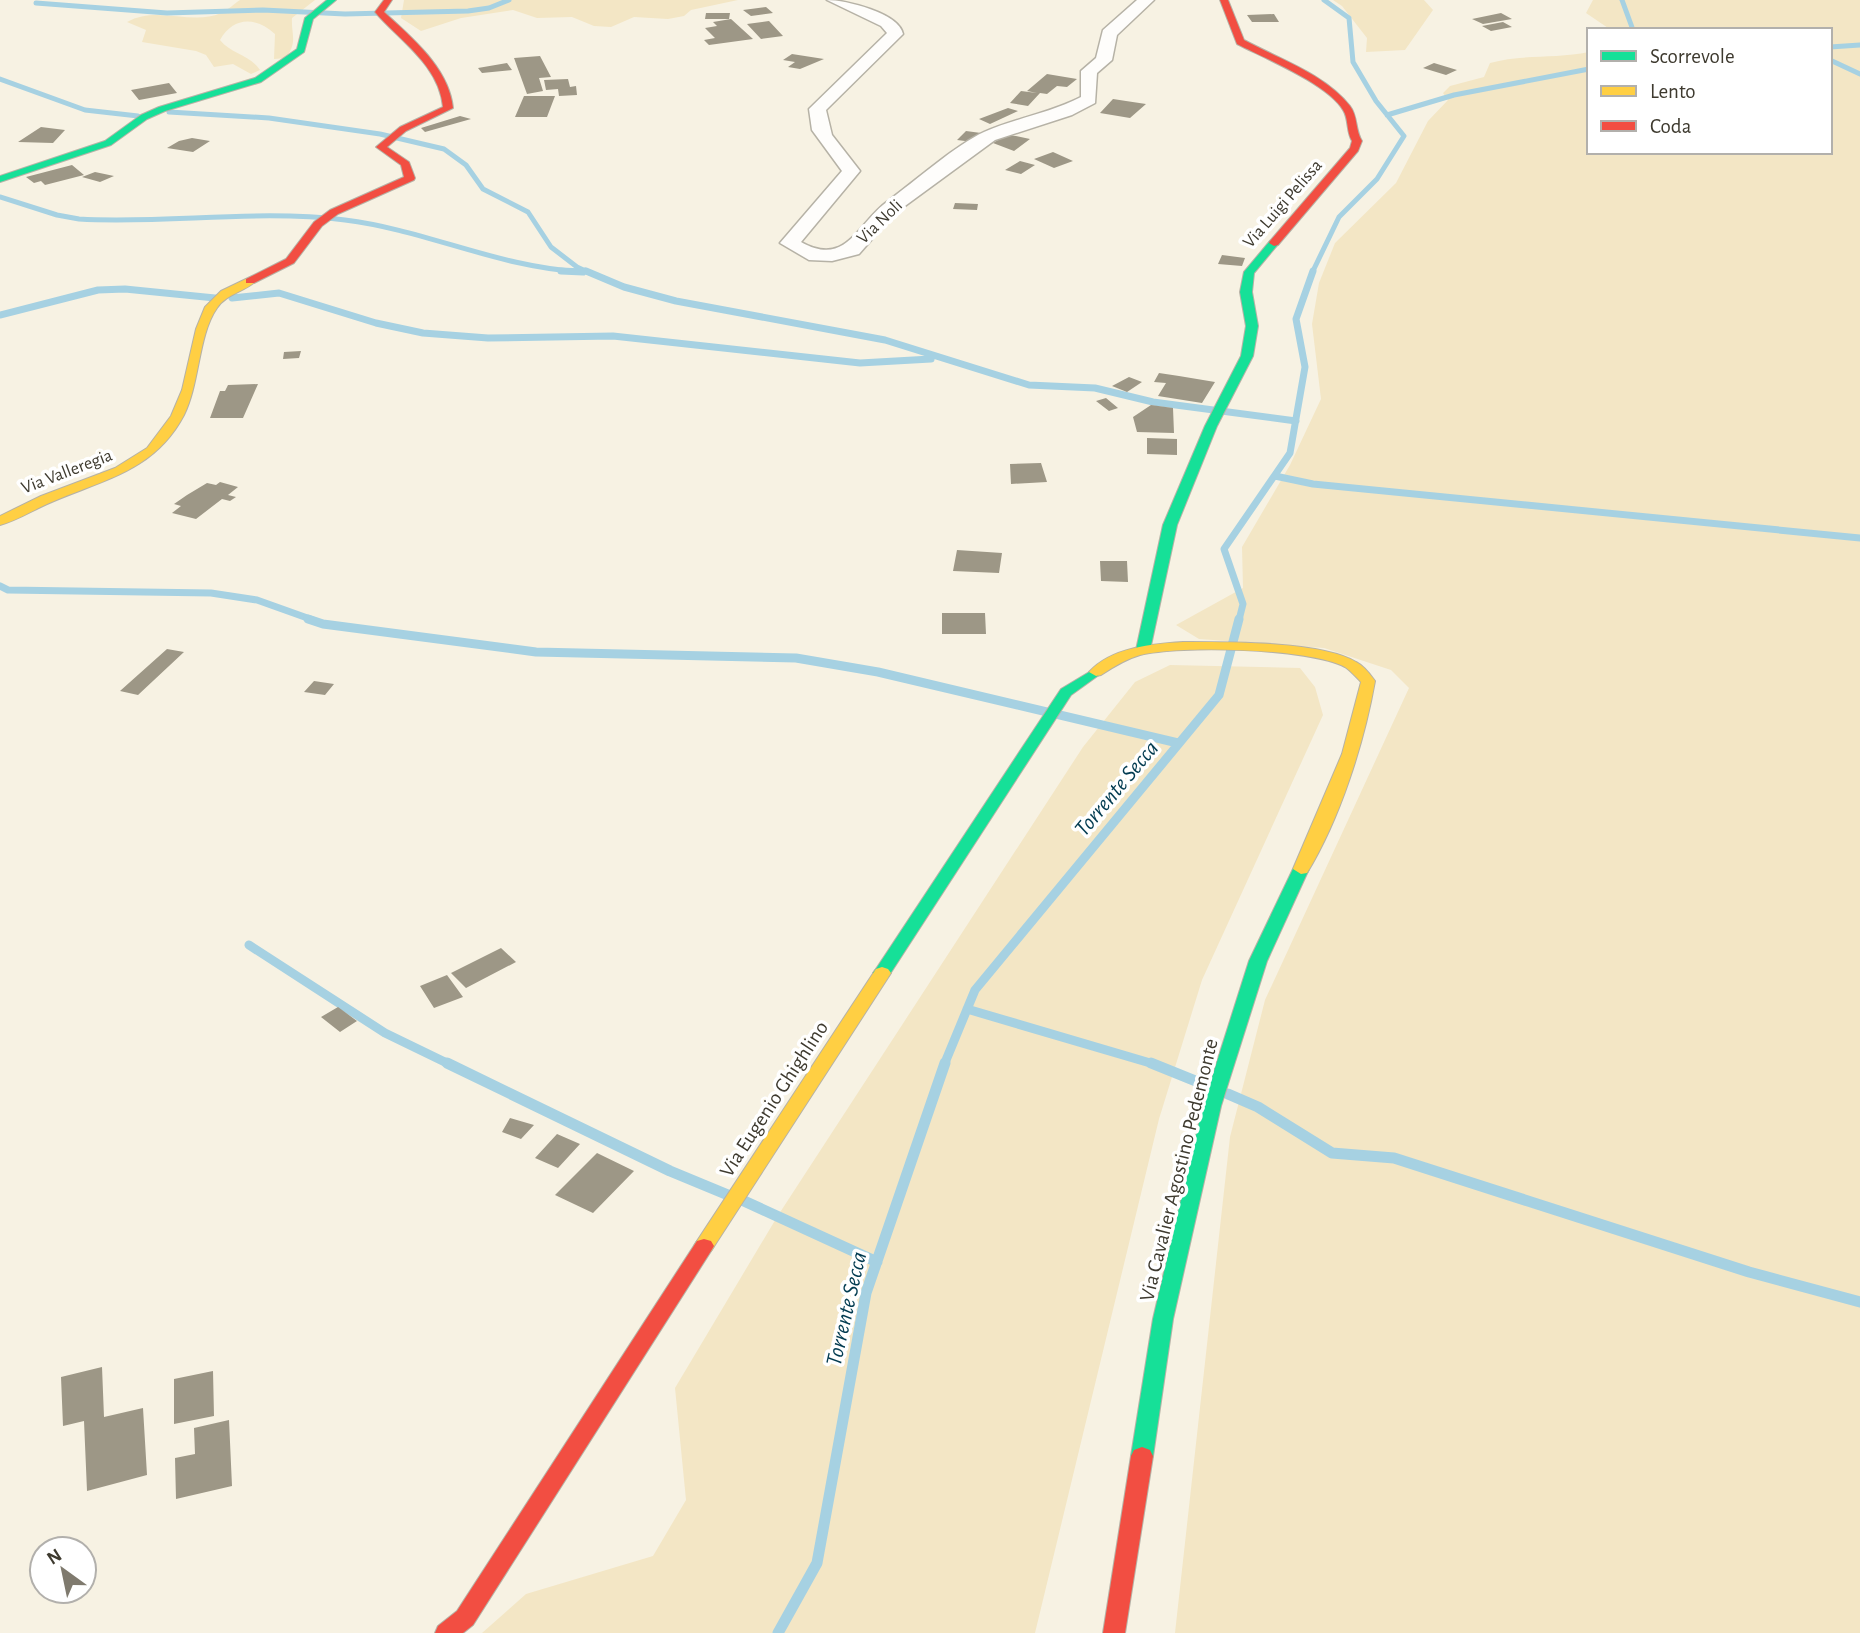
<svg xmlns="http://www.w3.org/2000/svg" width="1860" height="1633" font-family="'Alegreya Sans',sans-serif">
	<rect width="100%" height="100%" fill="#f7f2e3"/>
	<!-- green -->
	<path fill="#f3e6c5" d="M 240,0 L 315,0 L 292,18 C 291,35 298,41 286,58 L 274,59 L 275,34 C 255,16 233,17 220,40 C 231,54 249,54 260,70 L 251,74 L 233,64 L 214,67 L 206,55 L 196,51 L 142,42 L 146,30 L 127,22 C 157,5 192,26 221,13 C 228,10 234,4 240,0 Z
		M 404,0 L 738,0 L 691,10 L 684,16 L 668,19 L 634,17 L 611,27 L 594,26 L 572,17 L 537,18 L 513,10 L 461,18 L 421,31 L 401,18 Z
		M 1333,0 L 1424,0 L 1433,10 L 1405,50 L 1366,52 L 1367,38 L 1342,6 Z
		M 1593,0 L 1860,0 L 1860,1633 L 1175,1633 L 1230,1137 L 1265,1000 L 1409,688 L 1391,670 L 1324,648 L 1199,639 L 1176,625 L 1243,588 L 1242,547 L 1290,465 L 1321,399 L 1312,324 L 1319,283 L 1335,243 L 1396,183 L 1428,121 L 1448,100 L 1443,93 L 1450,86 L 1484,77 L 1490,63 C 1522,54 1556,59 1589,52 L 1589,152 L 1830,152 L 1830,30 L 1611,30 L 1586,13 Z
		M 1170,665 L 1300,668 L 1315,687 L 1323,715 L 1202,980 L 1159,1119 L 1035,1633 L 482,1633 L 526,1594 L 653,1556 L 686,1500 L 675,1388 L 777,1217 L 1083,747 L 1135,682 Z"/>
	<g fill="none" stroke-linecap="round" stroke-linejoin="round">
		<!-- stream-far3 -->
		<path stroke="#a6d1e2" stroke-width="5" d="M 1622,0 L 1633,30
			M 36,3 L 167,13 L 263,10 L 345,14 L 468,11 L 489,8 L 509,0
			M 1830,47 L 1860,45
			M 1830,60 L 1860,74
			M 0,79 L 85,110 L 138,116
			M 169,112 L 269,118 L 380,134 L 444,149 L 466,165 L 483,189 L 528,212 L 551,247 L 577,267 L 590,273
			M 1387,115 L 1454,95 L 1589,69
			M 0,197 L 57,215 L 79,219 C 167,224 256,209 345,220 C 426,230 500,268 583,272
			M 1312,273 L 1339,217 L 1377,179 L 1404,136 L 1376,101 L 1353,62 L 1349,18 L 1324,0"/>
		<!-- stream-far2 -->
		<path stroke="#a6d1e2" stroke-width="7" d="M 561,271 L 583,272
			M 586,271 L 624,287 L 676,301 L 885,340 L 1029,385 L 1095,388 L 1153,402 L 1296,421
			M 232,298 L 279,293 L 376,323 L 423,333 L 488,338 L 613,336 L 860,363 L 931,359
			M 0,315 L 98,290 L 125,289 L 215,298
			M 1275,476 L 1313,484 L 1860,538
			M 0,586 L 8,590 L 211,593 L 257,600 L 313,620
			M 1239,620 L 1243,604 L 1224,549 L 1290,453 L 1305,367 L 1296,319 L 1313,271"/>
		<!-- stream-far1 -->
		<path stroke="#a6d1e2" stroke-width="9" d="M 308,619 L 323,624 L 536,652 L 796,658 L 878,672 L 1178,743
			M 249,945 L 385,1033 L 451,1065
			M 967,1009 L 1157,1065
			M 944,1065 L 975,990 L 1219,695 L 1239,619"/>
		<!-- stream -->
		<path stroke="#a6d1e2" stroke-width="11" d="M 447,1063 L 670,1171 L 728,1195
			M 1151,1063 L 1208,1086
			M 1228,1094 L 1258,1107 L 1332,1153 L 1394,1158 L 1749,1272 L 1860,1302
			M 744,1201 L 877,1262
			M 778,1633 L 817,1563 L 866,1293 L 945,1063"/>
	</g>
	<!-- building -->
	<path fill="#9d9786" d="M 766,7 L 773,13 L 751,16 L 743,10 Z
		M 706,13 L 730,13 L 729,19 L 705,19 Z
		M 1501,13 L 1512,19 L 1483,24 L 1472,19 Z
		M 1274,14 L 1279,22 L 1252,22 L 1247,15 Z
		M 731,19 L 753,39 L 709,45 L 704,40 L 715,38 L 705,28 L 717,26 L 713,22 Z
		M 769,21 L 783,36 L 761,39 L 747,24 Z
		M 1503,22 L 1512,27 L 1491,31 L 1482,26 Z
		M 792,54 L 824,59 L 800,69 L 788,67 L 795,62 L 783,60 Z
		M 540,56 L 551,77 L 539,78 L 543,91 L 527,94 L 514,58 Z
		M 507,63 L 512,70 L 482,73 L 478,68 Z
		M 1434,63 L 1457,70 L 1446,75 L 1423,68 Z
		M 1047,74 L 1077,79 L 1067,87 L 1057,86 L 1047,94 L 1040,93 L 1028,106 L 1010,103 L 1021,91 L 1037,93 L 1027,91 Z
		M 568,79 L 570,87 L 576,86 L 577,95 L 559,96 L 558,89 L 546,90 L 544,80 Z
		M 169,83 L 177,93 L 139,100 L 131,90 Z
		M 524,96 L 555,96 L 547,117 L 515,117 Z
		M 1113,99 L 1126,101 L 1146,104 L 1130,118 L 1100,113 Z
		M 1008,108 L 1018,111 L 990,124 L 979,119 Z
		M 460,116 L 471,119 L 425,132 L 421,128 Z
		M 41,127 L 65,130 L 53,143 L 18,142 Z
		M 966,131 L 981,133 L 973,142 L 957,140 Z
		M 1006,135 L 1016,136 L 1030,139 L 1014,151 L 993,143 Z
		M 192,138 L 210,141 L 193,152 L 167,148 L 179,141 Z
		M 1053,152 L 1073,161 L 1054,168 L 1034,159 Z
		M 1020,161 L 1035,165 L 1021,174 L 1005,170 Z
		M 72,165 L 84,175 L 45,185 L 41,181 L 34,183 L 26,177 Z
		M 95,172 L 114,176 L 100,182 L 82,177 Z
		M 955,203 L 978,204 L 977,210 L 953,209 Z
		M 1222,255 L 1245,258 L 1242,266 L 1218,264 Z
		M 301,351 L 299,358 L 283,359 L 284,352 Z
		M 1159,373 L 1179,376 L 1215,382 L 1202,403 L 1158,396 L 1166,383 L 1154,382 Z
		M 1129,377 L 1142,382 L 1127,392 L 1112,386 Z
		M 258,384 L 243,418 L 210,418 L 220,391 L 225,391 L 228,385 Z
		M 1106,398 L 1118,408 L 1109,411 L 1096,401 Z
		M 1151,405 L 1173,408 L 1174,433 L 1137,432 L 1133,417 Z
		M 1147,438 L 1177,439 L 1177,455 L 1147,454 Z
		M 1041,463 L 1047,482 L 1011,484 L 1010,464 Z
		M 220,482 L 238,487 L 228,495 L 236,497 L 230,501 L 222,499 L 196,519 L 172,513 L 181,506 L 174,504 L 187,495 L 207,483 L 216,485 Z
		M 957,550 L 1002,553 L 999,573 L 953,571 Z
		M 1100,561 L 1127,561 L 1128,582 L 1101,581 Z
		M 942,613 L 985,613 L 986,634 L 942,634 Z
		M 167,649 L 184,652 L 138,695 L 120,691 Z
		M 314,681 L 334,684 L 325,695 L 304,692 Z
		M 501,948 L 516,962 L 466,988 L 451,973 Z
		M 447,975 L 463,997 L 434,1008 L 420,986 Z
		M 338,1007 L 357,1021 L 340,1032 L 321,1017 Z
		M 510,1118 L 534,1125 L 521,1139 L 502,1132 Z
		M 557,1134 L 580,1144 L 558,1168 L 535,1158 Z
		M 597,1153 L 634,1171 L 593,1213 L 555,1195 Z
		M 102,1367 L 104,1417 L 143,1408 L 147,1475 L 87,1491 L 84,1421 L 63,1426 L 61,1377 Z
		M 213,1371 L 214,1416 L 174,1424 L 174,1379 Z
		M 229,1420 L 232,1486 L 176,1499 L 175,1458 L 195,1454 L 194,1428 Z"/>
	<g fill="none" stroke-linecap="round" stroke-linejoin="round">
		<defs>
			<path id="street" d="M 827,0 C 846,0 899,13 903,34 L 826,110 L 832,135 L 860,171 L 801,242 C 847,268 857,223 888,201 C 914,182 957,144 984,132 C 1016,118 1050,113 1081,97 L 1081,71 L 1096,58 L 1103,30 L 1137,0 L 1154,0 L 1117,35 L 1112,60 L 1097,73 L 1095,103 L 1072,115 L 995,140 L 894,214 L 859,254 L 832,261 L 809,260 L 780,243 L 842,171 L 812,130 L 809,109 L 887,33 L 881,26 Z"/>
			<path id="fast" d="M 327,0 L 336,0 L 313,19 L 304,52 L 261,82 L 165,111 L 147,119 L 111,145 L 0,182 L 0,176 L 105,141 L 141,115 L 159,107 L 255,78 L 297,49 L 305,18 Z
				M 1270,241 L 1279,243 L 1254,273 L 1252,292 L 1258,326 L 1253,356 L 1217,426 L 1177,525 L 1150,650 L 1143,654 L 1138,653 L 1136,650 L 1163,525 L 1205,426 L 1241,356 L 1246,326 L 1240,292 L 1244,272 Z
				M 1096,668 L 1103,672 L 1071,695 L 888,977 L 876,977 L 873,973 L 876,969 L 1061,689 Z
				M 1301,864 L 1309,869 L 1267,961 L 1221,1106 L 1173,1319 L 1153,1456 L 1150,1462 L 1142,1465 L 1134,1462 L 1131,1456 L 1153,1319 L 1203,1106 L 1249,961 L 1293,869 Z"/>
			<path id="slow" d="M 246,279 L 256,281 C 244,292 226,294 217,308 C 198,335 200,383 184,415 C 155,470 106,479 54,501 C 36,508 19,520 0,525 L 0,516 L 41,496 L 115,468 L 147,448 L 171,416 L 182,390 L 196,329 L 205,307 L 221,291 Z
				M 1183,642 C 1224,642 1322,641 1356,662 C 1364,666 1370,674 1375,681 C 1364,743 1340,819 1307,873 L 1301,874 L 1293,869 L 1342,754 L 1361,682 C 1356,677 1351,671 1345,667 C 1310,648 1179,645 1140,655 C 1126,659 1113,667 1101,675 L 1096,676 L 1089,672 C 1112,647 1152,644 1183,642 Z
				M 882,967 L 888,969 L 891,973 L 711,1251 L 704,1253 L 697,1251 L 694,1246 L 697,1241 L 876,969 Z"/>
			<path id="jam" d="M 384,0 L 392,0 L 384,12 C 412,38 449,68 453,108 L 406,131 L 387,147 L 409,162 L 415,178 L 414,180 L 338,214 L 322,226 L 294,263 L 254,283 L 246,283 L 246,279 L 286,259 L 314,222 L 330,210 L 404,177 L 401,165 L 376,147 L 400,127 L 443,107 C 439,65 400,41 375,12 Z
				M 1220,0 L 1228,0 L 1244,40 C 1279,59 1325,74 1350,106 C 1358,116 1355,130 1362,141 L 1358,151 L 1278,245 L 1274,246 L 1269,243 L 1270,241 L 1350,148 L 1352,141 C 1346,131 1349,119 1343,110 C 1328,84 1264,58 1237,44 Z
				M 704,1239 L 711,1241 L 714,1246 L 711,1251 L 473,1625 L 463,1633 L 435,1633 L 438,1626 L 457,1611 L 697,1241 Z
				M 1142,1447 L 1150,1450 L 1153,1456 L 1125,1633 L 1103,1633 L 1131,1456 L 1134,1450 Z"/>
		</defs>
		<!-- street casing -->
		<use href="#street" stroke="#b6b2a6" stroke-width="3"/>
		<!-- fast casing -->
		<use href="#fast" stroke="#b6b2a6" stroke-width="2"/>
		<!-- slow casing -->
		<use href="#slow" stroke="#b6b2a6" stroke-width="2"/>
		<!-- jam casing -->
		<use href="#jam" stroke="#b6b2a6" stroke-width="2"/>
		<!-- street -->
		<use href="#street" fill="#fefdfb" fill-rule="evenodd"/>
		<!-- fast -->
		<use href="#fast" fill="#16e098" fill-rule="evenodd"/>
		<!-- slow -->
		<use href="#slow" fill="#ffcf43" fill-rule="evenodd"/>
		<!-- jam -->
		<use href="#jam" fill="#f24e42" fill-rule="evenodd"/>
	</g>
	<g text-anchor="middle" dominant-baseline="central" stroke-width="7" stroke-linejoin="round" paint-order="stroke">
		<!-- far-street labels -->
		<g font-size="18" fill="#3e3a2f" stroke="#fff">
			<text transform="translate(1283 204) rotate(-49)">Via Luigi Pelissa</text>
			<text transform="translate(880 222) rotate(-44)">Via Noli</text>
			<text transform="translate(67 472) rotate(-21)">Via Valleregia</text>
		</g>
		<!-- street labels -->
		<g font-size="21" fill="#3e3a2f" stroke="#fff">
			<text transform="translate(774 1099) rotate(-57)">Via Eugenio Ghighlino</text>
			<text transform="translate(1179 1170) rotate(-76)">Via Cavalier Agostino Pedemonte</text>
		</g>
		<!-- water labels -->
		<g font-size="23" font-style="italic" fill="#023b50" stroke="#fff">
			<text transform="translate(1117 789) rotate(-50)">Torrente Secca</text>
			<text transform="translate(847 1309) rotate(-77)">Torrente Secca</text>
		</g>
	</g>
	<!-- legend -->
	<rect x="1587" y="28" width="245" height="126" fill="#ffffff" stroke="#b2b0ac" stroke-width="2"/>
	<rect x="1601" y="51" width="35" height="10" fill="#16e098" stroke="#b2b0ac" stroke-width="2"/>
	<text x="1650" y="63" font-size="21" fill="#3e3a2f">Scorrevole</text>
	<rect x="1601" y="86" width="35" height="10" fill="#ffcf43" stroke="#b2b0ac" stroke-width="2"/>
	<text x="1650" y="98" font-size="21" fill="#3e3a2f">Lento</text>
	<rect x="1601" y="121" width="35" height="10" fill="#f24e42" stroke="#b2b0ac" stroke-width="2"/>
	<text x="1650" y="133" font-size="21" fill="#3e3a2f">Coda</text>
	<!-- north arrow -->
	<g transform="translate(63 1570) rotate(327)"><circle r="33" fill="#ffffff" stroke="#b2b0ac" stroke-width="2"/>
	<path d="M0-5L12 26L0 18L-12 26Z" fill="#7f7a6e"/>
	<text y="-10" font-size="19" font-weight="bold" text-anchor="middle" fill="#3e3a2f">N</text>
	</g>
</svg>
